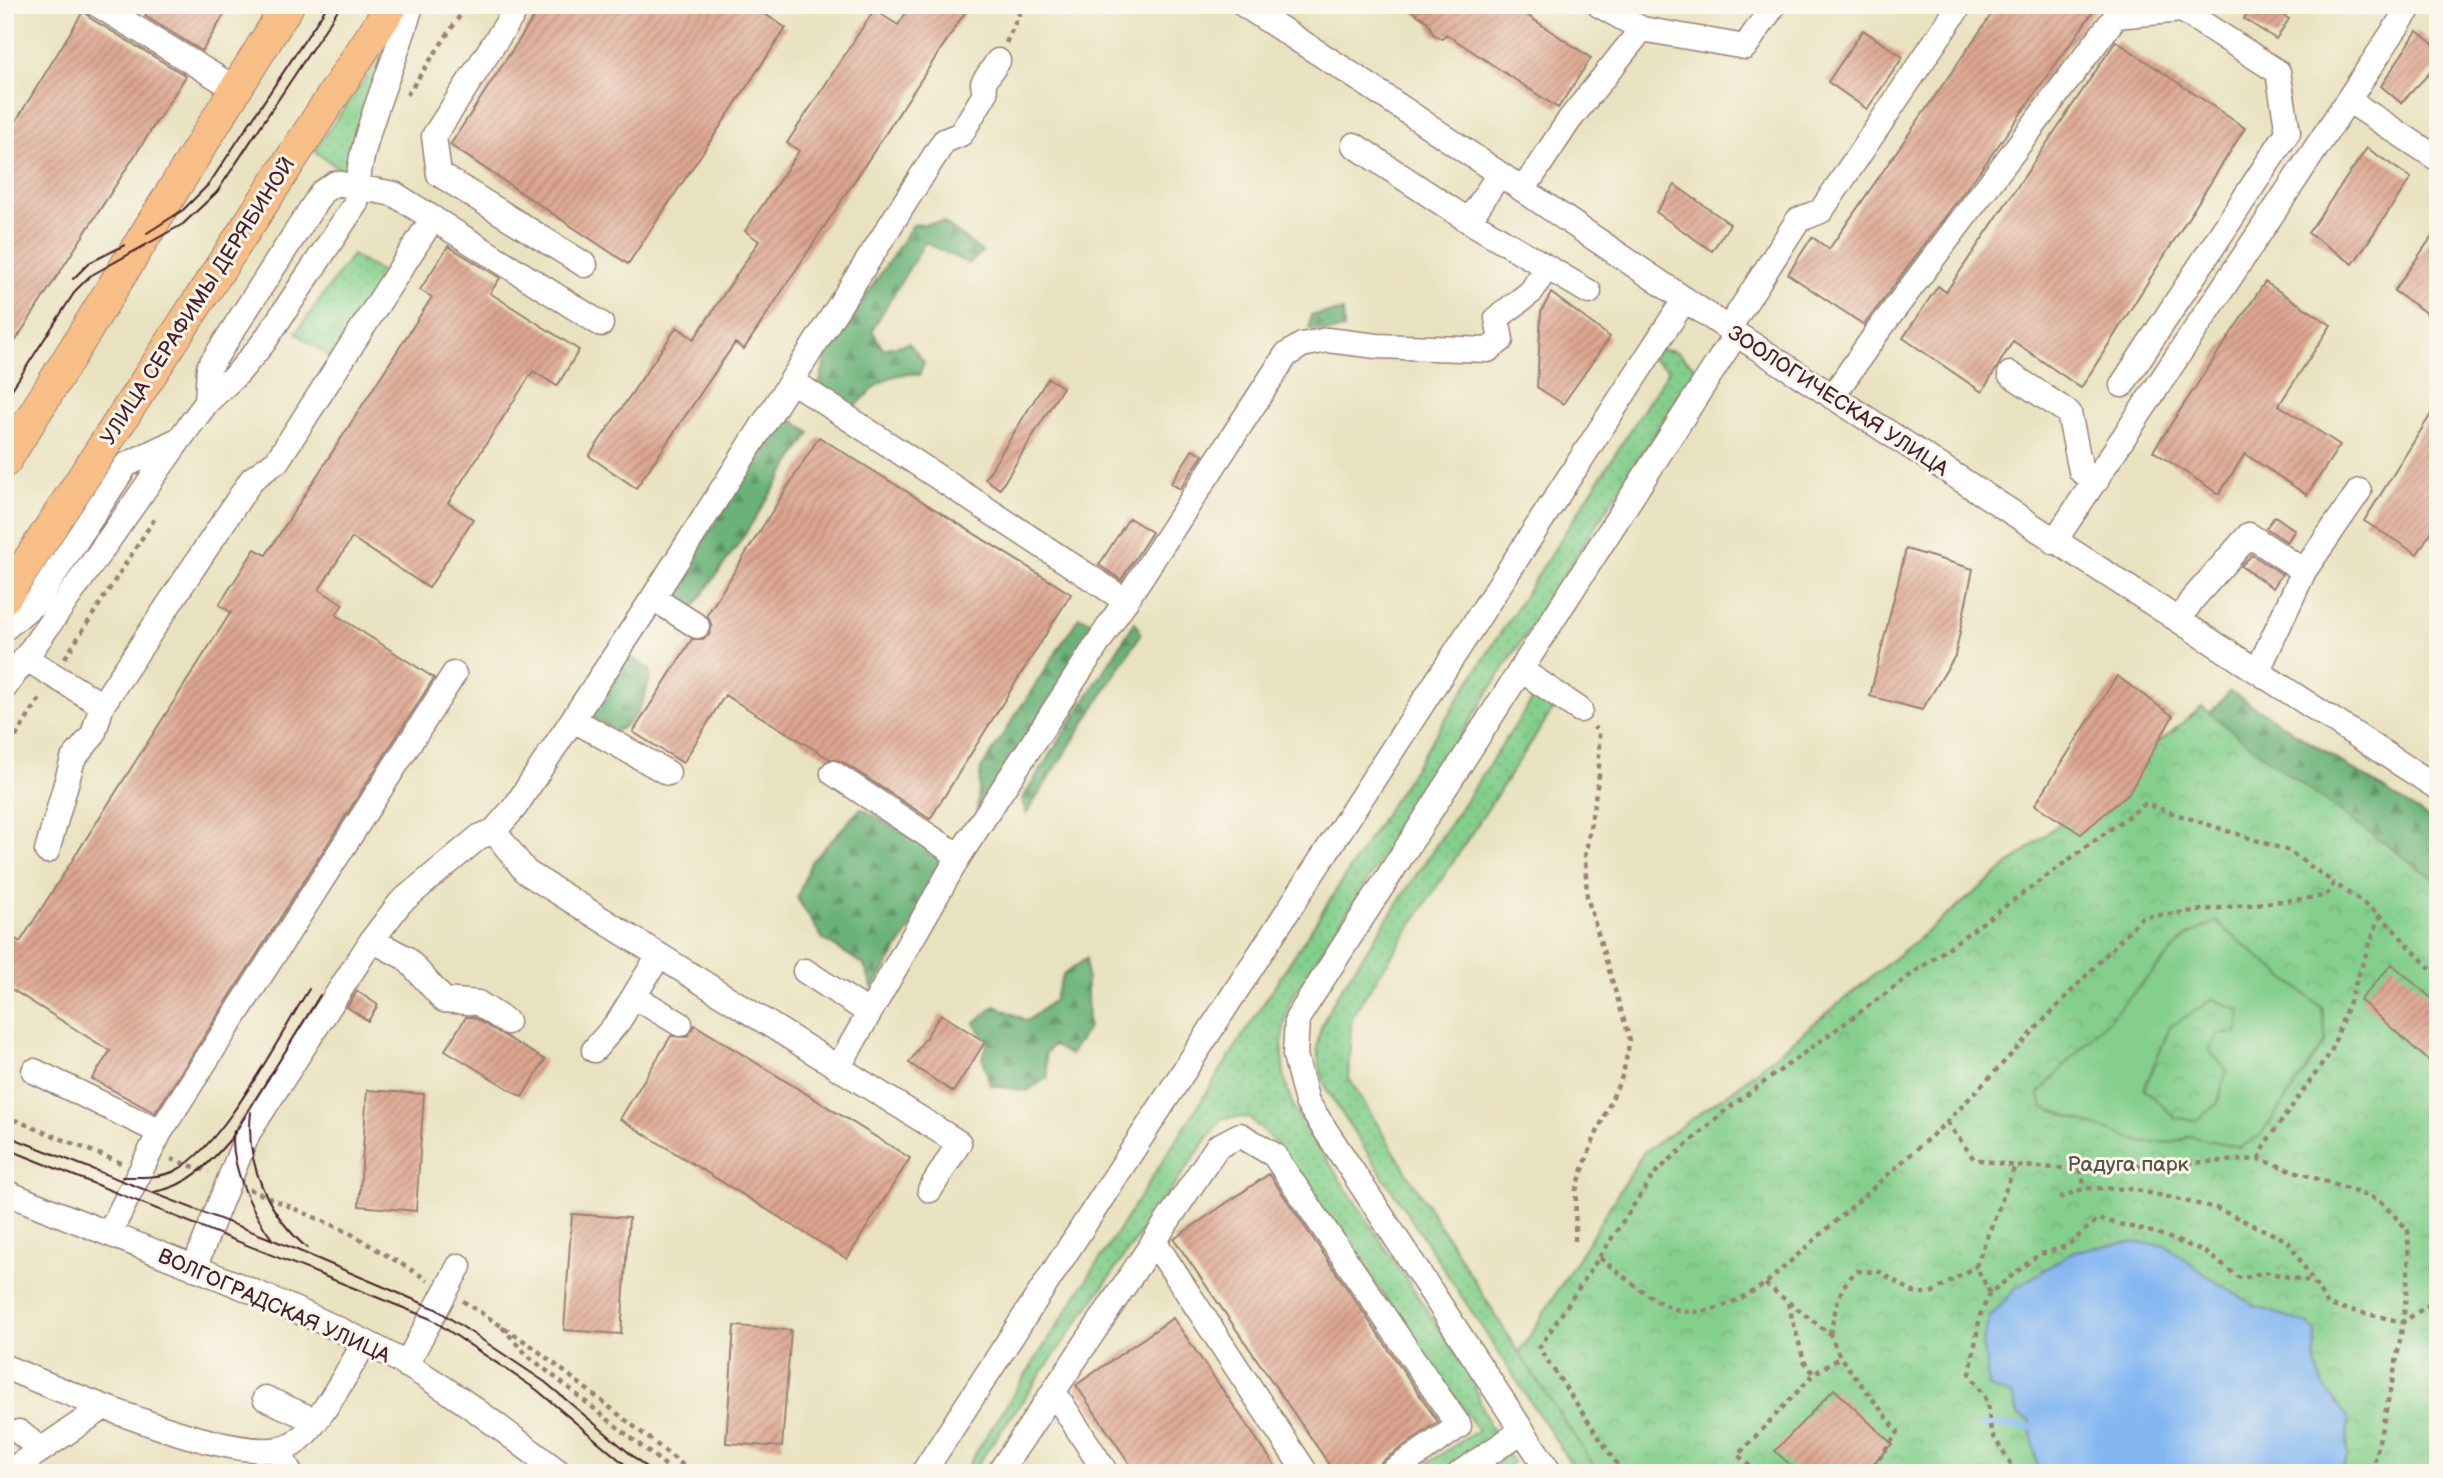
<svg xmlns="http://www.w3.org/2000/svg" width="2443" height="1478" font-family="'Balsamiq Sans',sans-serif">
	<defs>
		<pattern id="grass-dots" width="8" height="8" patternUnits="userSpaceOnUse" patternTransform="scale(1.75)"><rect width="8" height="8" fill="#84cf8c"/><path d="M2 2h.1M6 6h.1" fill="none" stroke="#74b179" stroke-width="1.8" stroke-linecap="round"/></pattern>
		<pattern id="forest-firs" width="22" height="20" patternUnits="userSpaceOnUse" patternTransform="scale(1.75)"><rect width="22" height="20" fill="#6bb278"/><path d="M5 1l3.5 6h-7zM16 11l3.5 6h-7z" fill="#5a9063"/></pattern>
		<pattern id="park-crowns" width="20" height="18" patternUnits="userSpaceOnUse" patternTransform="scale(1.75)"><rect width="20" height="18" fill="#84cf8c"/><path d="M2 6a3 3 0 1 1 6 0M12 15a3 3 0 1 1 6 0" fill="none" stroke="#74b179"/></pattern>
		<pattern id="building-hatch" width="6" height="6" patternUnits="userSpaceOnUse" patternTransform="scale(1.75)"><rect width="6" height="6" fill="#dda690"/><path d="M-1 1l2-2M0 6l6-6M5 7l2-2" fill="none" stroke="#b58776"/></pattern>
	</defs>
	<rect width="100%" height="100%" fill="#fbf7ec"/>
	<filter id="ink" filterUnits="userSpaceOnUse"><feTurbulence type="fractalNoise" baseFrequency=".0143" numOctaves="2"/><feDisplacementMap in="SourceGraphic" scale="14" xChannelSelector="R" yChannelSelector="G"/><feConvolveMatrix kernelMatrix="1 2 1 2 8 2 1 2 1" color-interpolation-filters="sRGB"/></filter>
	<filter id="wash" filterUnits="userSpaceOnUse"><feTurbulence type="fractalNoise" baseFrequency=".00686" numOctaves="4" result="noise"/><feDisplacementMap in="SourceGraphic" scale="28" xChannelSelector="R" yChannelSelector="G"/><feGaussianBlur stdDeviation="1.57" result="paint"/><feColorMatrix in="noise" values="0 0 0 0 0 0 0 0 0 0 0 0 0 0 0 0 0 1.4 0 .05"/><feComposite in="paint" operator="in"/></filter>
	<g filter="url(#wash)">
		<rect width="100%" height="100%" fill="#e9e2c0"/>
		<!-- grass -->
		<path fill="url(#grass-dots)" stroke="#67775c" stroke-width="2" d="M 392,40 L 351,177 L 314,151 Z
			M 352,255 L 386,275 L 336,361 L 296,333 Z
			M 1657,349 L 1676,352 L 1697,368 L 1290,1001 C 1278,1040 1279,1074 1296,1113 L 1470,1375 L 1490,1427 L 1513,1463 L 1497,1473 L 1413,1473 L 1478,1430 L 1275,1142 L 1248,1117 L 1222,1118 L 971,1473 L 963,1473 L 1669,370 L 1651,358 Z
			M 1536,694 L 1555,706 L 1352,1016 L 1348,1077 L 1519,1353 L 1599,1473 L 1577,1473 L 1328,1092 C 1310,1049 1316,1031 1339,992 Z"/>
		<!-- forest -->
		<path fill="url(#forest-firs)" stroke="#5a6852" stroke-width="2" d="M 943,222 L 982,252 L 969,264 L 925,242 L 872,330 L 883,349 L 909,343 L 924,362 L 919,375 C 891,369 875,386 856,406 L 842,406 L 820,382 L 826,356 L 913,225 Z
			M 1343,311 L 1344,329 L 1326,332 L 1309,329 L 1311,315 Z
			M 786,415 L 810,433 L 737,546 L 691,611 L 671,591 Z
			M 1079,617 L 1100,624 L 977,812 L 981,769 Z
			M 1135,622 L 1141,634 L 1026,814 L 1022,799 Z
			M 633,658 L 650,670 C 649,693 638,722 615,731 L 593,718 L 592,707 L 623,661 Z
			M 2230,691 L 2438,824 L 2438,939 L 2191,735 Z
			M 861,808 L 935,851 L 945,872 L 873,989 L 864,965 L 823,939 L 797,898 L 811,862 Z
			M 1086,959 L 1088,1028 L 1070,1055 L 1053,1045 L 1045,1054 L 1048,1077 L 1027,1091 L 990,1085 L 983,1058 L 988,1041 L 974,1023 L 995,1006 L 1027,1021 L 1054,1000 L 1063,975 Z"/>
		<!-- park -->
		<path fill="url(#park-crowns)" stroke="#67775c" stroke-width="2" d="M 2202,707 L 2278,767 L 2438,882 L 2438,1473 L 1599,1473 L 1519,1353 L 1643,1153 L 1734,1089 Z"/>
		<!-- pitch -->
		<path fill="#84cf8c" stroke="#67775c" stroke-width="2" fill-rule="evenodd" d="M 2216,922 L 2322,1008 L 2326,1041 L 2261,1135 L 2240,1147 L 2189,1136 L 2177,1142 L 2144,1143 L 2043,1107 L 2039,1093 L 2188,935 ZM 2213,999 L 2241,1011 L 2237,1034 L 2219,1034 L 2209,1050 L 2227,1070 L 2217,1105 L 2196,1120 L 2176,1118 L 2144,1089 L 2170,1027 Z"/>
		<!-- water -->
		<path fill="#84b7f1" stroke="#676b8e" stroke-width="2" d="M 2128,1242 L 2165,1245 L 2216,1282 L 2255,1306 L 2308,1324 L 2316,1332 L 2315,1358 L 2322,1384 L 2348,1418 L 2347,1457 L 2341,1473 L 2041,1473 L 2038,1470 L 2030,1427 L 2031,1421 L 2019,1416 L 2012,1395 L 1989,1388 L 1983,1341 L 1990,1317 L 2016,1288 L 2074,1251 Z"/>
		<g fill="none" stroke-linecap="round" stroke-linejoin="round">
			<!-- stream -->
			<path stroke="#84b7f1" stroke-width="7" d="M 1982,1425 L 2030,1427"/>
		</g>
		<g id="blocks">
			<!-- building -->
			<path fill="url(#building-hatch)" d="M 152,5 L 230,5 L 202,51 L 145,16 Z
				M 542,5 L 751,5 L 786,28 L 628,264 L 450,145 Z
				M 911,5 L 970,5 L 744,349 L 735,343 L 636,488 L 589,456 L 677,327 L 694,339 L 759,241 L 745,231 L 799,151 L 787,143 L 874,10 L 898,25 Z
				M 1403,5 L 1512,5 L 1591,58 L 1558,108 L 1446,34 L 1442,39 L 1433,34 L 1428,22 Z
				M 1998,5 L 2098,5 L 1985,164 L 1864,325 L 1788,274 L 1812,237 L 1829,249 Z
				M 2252,5 L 2267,5 L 2289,19 L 2276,39 L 2244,19 Z
				M 84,10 L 90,18 L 186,76 L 5,357 L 5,139 Z
				M 1863,30 L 1903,57 L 1867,109 L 1828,82 Z
				M 2417,31 L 2438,48 L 2438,64 L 2401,103 L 2381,86 Z
				M 2116,41 L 2245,128 L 2081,388 L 2013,341 L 1982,392 L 1903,338 L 1938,286 L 1946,292 Z
				M 2367,148 L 2411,178 L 2353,264 L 2308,233 Z
				M 1675,185 L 1730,224 L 1712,251 L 1656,212 Z
				M 2438,228 L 2438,321 L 2394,291 Z
				M 448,246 L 500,278 L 490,293 L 579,350 L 557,386 L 533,371 L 448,503 L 473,519 L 429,588 L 352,538 L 319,590 L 343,604 L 336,615 L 434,678 L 155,1113 L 92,1079 L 110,1051 L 5,985 L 5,932 L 20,942 L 231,612 L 219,605 L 255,549 L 266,555 L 432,297 L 420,290 Z
				M 2265,282 L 2331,325 L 2279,405 L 2340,445 L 2307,495 L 2245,454 L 2219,494 L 2153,451 Z
				M 1551,293 L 1610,337 L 1563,404 L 1537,387 L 1541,312 Z
				M 1048,378 L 1063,387 L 1000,489 L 985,479 Z
				M 2438,403 L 2438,521 L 2417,554 L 2364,521 Z
				M 819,437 L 1071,594 L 930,819 L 841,761 L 830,759 L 725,695 L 683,763 L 633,732 L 692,639 L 703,639 L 709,635 L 712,626 L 707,615 Z
				M 1193,449 L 1203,455 L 1180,489 L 1171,483 Z
				M 2275,516 L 2295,530 L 2287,542 L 2266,528 Z
				M 1129,518 L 1152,532 L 1121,580 L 1099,565 Z
				M 1906,549 L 1973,569 L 1955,656 L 1922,710 L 1870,696 Z
				M 2252,555 L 2282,574 L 2273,588 L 2241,566 Z
				M 2117,676 L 2173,716 L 2129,793 L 2081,834 L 2035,805 Z
				M 2392,964 L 2438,1004 L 2438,1069 L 2360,1000 Z
				M 357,991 L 378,1005 L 368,1021 L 347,1007 Z
				M 941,1014 L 985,1042 L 953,1092 L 909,1063 Z
				M 466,1017 L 473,1017 L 545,1060 L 522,1097 L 445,1050 Z
				M 695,1025 L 910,1158 L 847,1259 L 620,1119 L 671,1036 L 687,1037 Z
				M 367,1090 L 424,1094 L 416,1211 L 359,1206 Z
				M 1269,1174 L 1438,1422 L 1382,1461 L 1374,1473 L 1335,1473 L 1174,1239 Z
				M 572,1214 L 629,1218 L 621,1334 L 564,1330 Z
				M 1173,1318 L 1280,1473 L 1136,1473 L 1076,1385 Z
				M 734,1326 L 791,1330 L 782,1447 L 726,1443 Z
				M 1834,1389 L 1892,1444 L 1864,1473 L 1799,1473 L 1775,1451 Z"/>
		</g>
	</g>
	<g filter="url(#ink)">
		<use href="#blocks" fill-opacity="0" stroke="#9a8076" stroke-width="2"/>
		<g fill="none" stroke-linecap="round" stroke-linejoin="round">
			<defs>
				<path id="minor" d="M 98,5 L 236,89
					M 519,5 L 434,136 L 439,174 L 585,265
					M 1244,5 L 1368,85 L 1736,334 L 2438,788
					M 1599,5 L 1642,29 L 1745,47 L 1774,5
					M 2348,100 L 2438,159
					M 1354,145 L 1469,221 L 1589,292
					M 1523,190 L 1570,119 L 1642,29
					M 1469,221 L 1499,174
					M 1729,328 L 1798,220 L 1821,211 L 1960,5
					M 2010,374 L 2069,413 L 2081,471 L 2097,480
					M 792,381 L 1126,601
					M 1832,397 L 1878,331 L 2116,16 L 2182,10 L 2278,72 L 2288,132 L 2122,385
					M 207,402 L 209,367 L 322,192 L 336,183 L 394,194 L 601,324
					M 2054,542 L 2411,5
					M 2304,571 L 2359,491
					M 653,598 L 697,626
					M 2181,619 L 2191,601 L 2249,535 L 2304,571 L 2258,670
					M 5,628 L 36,602 L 126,465 L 178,440
					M 25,658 L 102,705
					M 1521,670 L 1580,710
					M 5,687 L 179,440 L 207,402 L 238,373 L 264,342 L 356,203 C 358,134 394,71 411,5
					M 574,720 L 668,773
					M 833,773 L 959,856
					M 494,831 L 526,872 L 959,1143 L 930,1190
					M 47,851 L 73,759 L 93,735 L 102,705 L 252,479 L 277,461 L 433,218
					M 372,940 L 406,958 L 444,1000 L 478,1003 L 507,1022
					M 805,971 L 868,1012
					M 635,997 L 680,1024
					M 594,1050 L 618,1022 L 658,957
					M 838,1068 L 959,856 L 1286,355 L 1302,345 L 1327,340 L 1377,346 L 1488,350 L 1501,340 L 1497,318 L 1531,292 L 1547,267
					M 34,1071 L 160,1132
					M 5,1192 C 125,1242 249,1285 365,1342 C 435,1377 498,1426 560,1473
					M 109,1234 L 160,1132 L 454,674
					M 1155,1243 L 1306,1473
					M 194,1268 L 248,1133 L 372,940 L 400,903 L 479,837 L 494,831 L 515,807 L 653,598 L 944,141 L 961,134 L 985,94 L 983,83 L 998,61
					M 406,1365 L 459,1266
					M 5,1367 C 59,1389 240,1469 290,1446 C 314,1435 350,1367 365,1342
					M 1054,1392 L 1106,1473
					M 265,1398 L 316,1421
					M 19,1432 L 40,1449
					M 278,1449 L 290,1473
					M 7,1473 L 104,1407
					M 923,1473 L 1685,299
					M 999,1473 L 1217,1147 L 1240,1135 L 1274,1155 L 1459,1426 L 1390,1473
					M 1460,1473 L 1522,1431
					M 1550,1473 L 1307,1102 L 1295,1055 L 1297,1019 L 1736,334"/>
				<path id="major" d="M 5,461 L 288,5
					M 5,597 L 392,5"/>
			</defs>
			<!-- minor casing -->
			<use href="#minor" stroke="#9a8076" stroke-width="27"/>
			<!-- major casing -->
			<use href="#major" stroke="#9a8076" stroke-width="34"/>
			<!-- path -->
			<path stroke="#9a8076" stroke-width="4.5" stroke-dasharray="5 5" stroke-linecap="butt" d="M 1006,43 L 1023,5
				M 407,95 L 467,5
				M 65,658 L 155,518
				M 5,754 L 42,695
				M 5,1116 L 121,1163
				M 1947,1122 L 1974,1159 L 2015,1166 L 2080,1169 L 2259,1159 L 2379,1200 L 2408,1230 C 2412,1312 2389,1393 2372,1473
				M 171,1159 L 209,1172
				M 2259,1159 L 2267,1141 L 2331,1052 L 2380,915
				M 2080,1169 L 2085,1188
				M 249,1189 L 348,1232 L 428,1280
				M 2059,1198 L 2085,1188 L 2132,1189 L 2216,1208 L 2288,1241 L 2328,1305 L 2403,1322 L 2438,1299
				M 1575,1241 L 1576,1190 L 1591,1146 L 1623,1074 L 1630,1040 L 1587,897 L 1585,857 L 1599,775 L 1599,733 L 1594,727
				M 1600,1258 C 1667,1310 1684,1335 1765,1284 L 1947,1122 L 2142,917 L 2326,896 L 2334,883 L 2380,915 L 2438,977
				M 1765,1284 L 1830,1334 L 1840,1357 L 1898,1432 L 1876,1463 L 1881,1473
				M 1990,1293 L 1976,1266 L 2015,1166
				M 463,1301 L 533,1347 L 693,1473
				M 1788,1303 L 1804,1361 L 1814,1374
				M 502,1327 L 527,1355 L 675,1473
				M 1830,1334 C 1836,1310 1837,1287 1857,1271 L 1880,1272 L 1915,1293 L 1931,1293 L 1976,1266
				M 1623,1473 L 1539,1348 L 1655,1173 L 1726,1110 L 2145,804 L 2289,851 L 2334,883
				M 1757,1473 L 1738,1455 L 1814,1374 L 1840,1357
				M 2016,1473 L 1991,1432 L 1988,1402 L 1970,1374 L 1980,1315 L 1990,1293 L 2038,1255 L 2067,1246 L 2098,1219 L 2156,1233 L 2204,1251 L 2241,1279 L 2264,1272 L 2314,1282"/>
			<!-- minor -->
			<use href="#minor" stroke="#fff" stroke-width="24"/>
			<!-- major -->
			<use href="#major" stroke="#f7be87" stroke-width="32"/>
			<!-- tram -->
			<path stroke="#4a1f2b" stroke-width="2" d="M 147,233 L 183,210 L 209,184 L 328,5
				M 73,279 L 89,263 L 125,245
				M 5,400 L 76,290 L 90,276 L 183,224 L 217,192 L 341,5
				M 251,1112 C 245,1164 268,1214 307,1248
				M 234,1130 C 228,1163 253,1214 272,1239
				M 5,1135 L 271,1239 L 436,1309 L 545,1382 L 653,1473
				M 5,1148 L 431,1319 L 537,1390 L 635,1473
				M 122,1177 C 139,1177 160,1178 175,1171 C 224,1146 279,1036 309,989
				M 154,1192 C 190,1186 210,1163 233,1136 L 320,995"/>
		</g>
	</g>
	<g text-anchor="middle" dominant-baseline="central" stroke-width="6" stroke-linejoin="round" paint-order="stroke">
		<!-- street labels -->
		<g font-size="21" fill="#4a1f2b" stroke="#fbf7ec">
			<text transform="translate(198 301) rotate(-57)">УЛИЦА СЕРАФИМЫ ДЕРЯБИНОЙ</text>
			<text transform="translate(1838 401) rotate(33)">ЗООЛОГИЧЕСКАЯ УЛИЦА</text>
			<text transform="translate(274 1306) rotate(24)">ВОЛГОГРАДСКАЯ УЛИЦА</text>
		</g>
		<!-- park labels -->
		<g font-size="21" fill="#5b5448" stroke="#fbf7ec">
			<text x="2128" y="1164">Радуга парк</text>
		</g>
	</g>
	<!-- margin -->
	<rect width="2443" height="1478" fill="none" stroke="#fbf7ec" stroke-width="28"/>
</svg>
